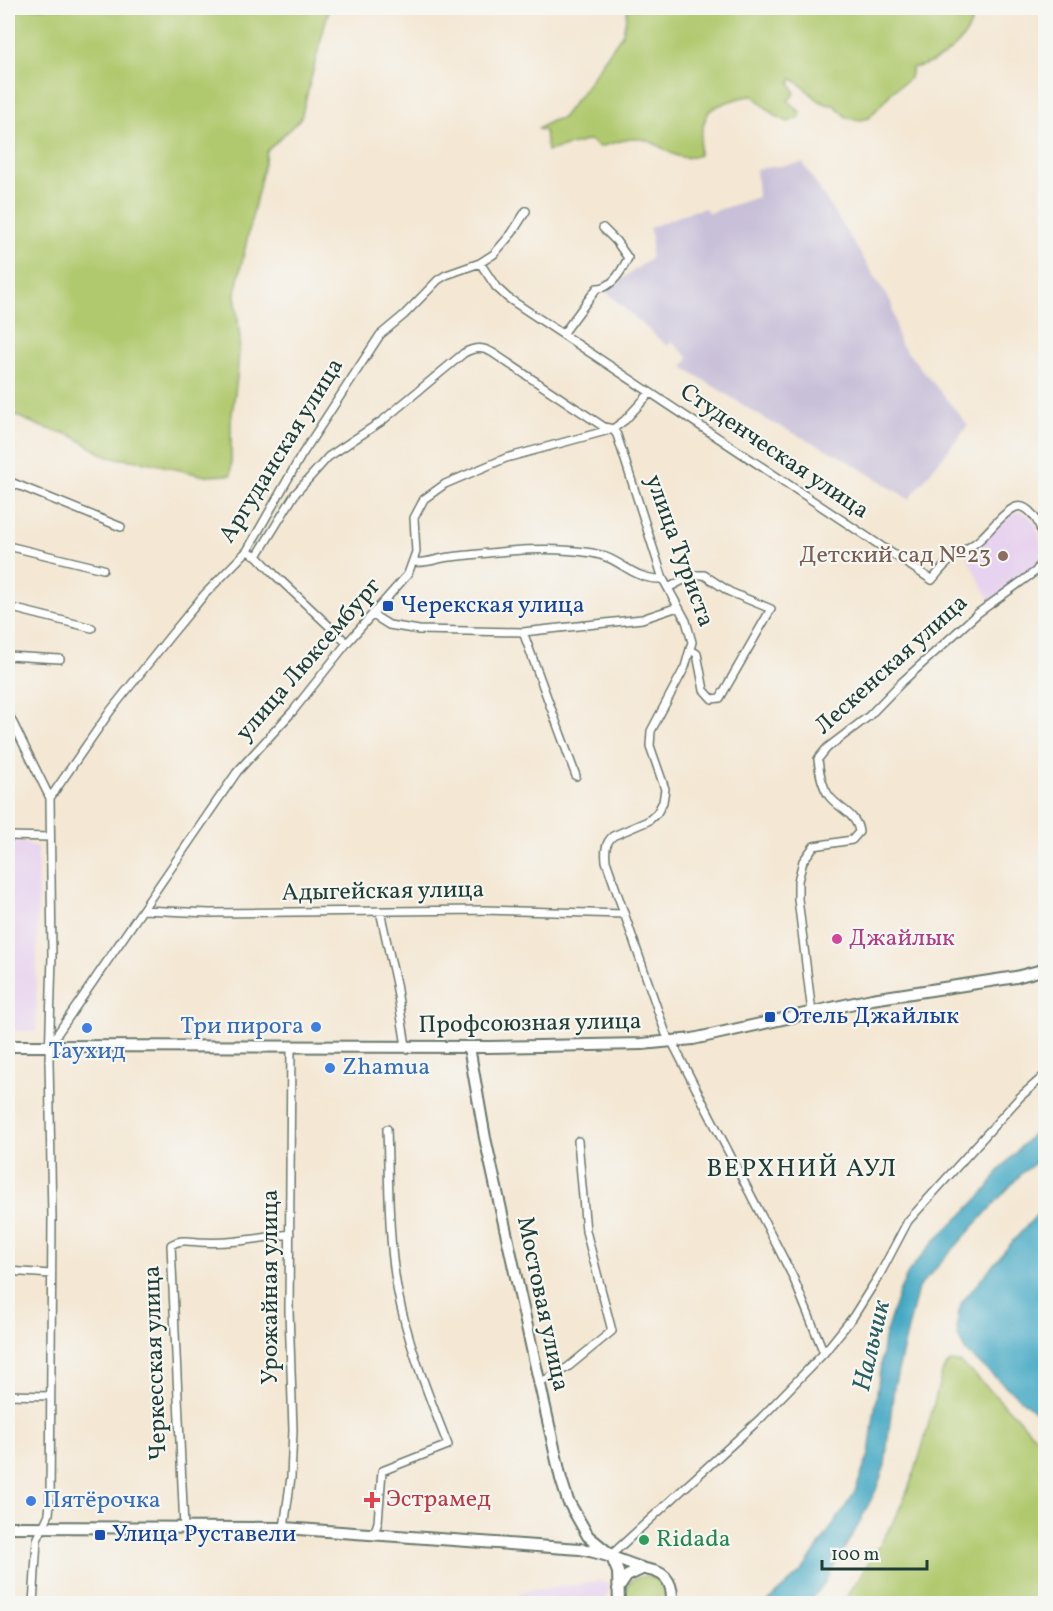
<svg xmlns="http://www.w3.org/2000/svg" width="1053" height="1611" font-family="Vollkorn,serif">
	<rect width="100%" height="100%" fill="#f6f6f2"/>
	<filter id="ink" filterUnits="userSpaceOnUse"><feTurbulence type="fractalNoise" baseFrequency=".0167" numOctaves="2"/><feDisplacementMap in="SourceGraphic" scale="12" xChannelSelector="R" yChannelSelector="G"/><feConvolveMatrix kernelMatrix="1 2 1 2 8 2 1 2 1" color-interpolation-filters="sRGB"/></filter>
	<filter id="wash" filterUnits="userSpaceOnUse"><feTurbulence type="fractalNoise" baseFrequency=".008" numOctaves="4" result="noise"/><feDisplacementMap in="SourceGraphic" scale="24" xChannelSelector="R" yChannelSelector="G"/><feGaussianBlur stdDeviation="1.35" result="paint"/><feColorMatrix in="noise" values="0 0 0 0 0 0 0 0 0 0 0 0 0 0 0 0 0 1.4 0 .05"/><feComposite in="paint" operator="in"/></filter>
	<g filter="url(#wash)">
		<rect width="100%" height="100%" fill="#f4e7d3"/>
		<!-- built -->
		<path fill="#e7d2ef" d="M 1016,512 L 1021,512 L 1029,516 L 1035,523 L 1042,545 L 1039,560 L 1033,572 L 990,601 L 965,553 Z
			M 21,841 L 38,848 L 36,1031 L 8,1031 L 8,842 Z
			M 603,1581 L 603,1584 L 609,1583 L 609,1591 L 603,1603 L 519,1602 L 519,1592 Z"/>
		<!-- industrial -->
		<path fill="#c8bfd8" d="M 803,163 L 891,302 L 899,342 L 968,425 L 909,499 L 838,455 L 767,420 L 683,367 L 689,358 L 672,342 L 667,346 L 605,291 L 650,259 L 652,238 L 649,228 L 690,212 L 705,208 L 709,213 L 758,197 L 756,169 Z"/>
		<!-- green -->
		<path fill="#b1c96e" stroke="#688351" stroke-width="1.5" d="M 8,8 L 329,8 L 301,118 L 267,151 L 235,293 L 240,339 L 237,378 L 231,421 L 231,475 L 205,476 L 147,462 L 108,457 L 71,435 L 42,427 L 8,412 Z
			M 628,8 L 971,8 L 974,13 C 969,42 939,64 912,68 L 910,78 L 892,92 L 869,118 L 860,120 L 847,118 L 834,105 C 816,106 808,86 792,79 L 790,82 L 795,93 L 788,101 L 801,113 L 799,118 L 788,122 L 774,115 L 753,96 C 744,96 713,105 708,113 C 703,121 699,144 699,155 C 674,165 663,142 641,139 C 627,137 612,144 599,147 L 590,140 L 547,151 L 545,131 L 538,129 L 551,121 L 562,118 L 582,92 L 623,33 Z
			M 950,1362 L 960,1363 L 973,1373 L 1045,1446 L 1045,1596 L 1038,1604 L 846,1603 L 844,1601 C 862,1572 882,1545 897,1514 C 919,1470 929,1421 942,1373 L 945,1367 Z
			M 648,1576 C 661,1579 668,1590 664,1603 L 626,1604 C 622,1587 631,1576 648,1576 Z"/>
		<!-- water -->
		<path fill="#44a9c4" stroke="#32737c" stroke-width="1.5" d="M 1045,1120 L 1045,1143 L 1038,1161 L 1022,1173 L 918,1288 L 894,1387 L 885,1465 L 876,1490 L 857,1527 L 823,1585 L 808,1603 L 766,1603 L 802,1571 L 854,1494 L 869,1454 L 884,1338 L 899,1292 L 909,1271 L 936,1239 L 963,1214 L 987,1189 L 998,1172 Z
			M 1045,1206 L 1045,1420 L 966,1352 L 959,1339 L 957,1328 L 958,1315 L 962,1302 L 1013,1241 Z"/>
	</g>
	<g filter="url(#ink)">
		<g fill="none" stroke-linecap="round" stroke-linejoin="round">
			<defs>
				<path id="street" d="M 480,263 L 496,287 L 508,298 L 932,580 C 938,573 943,566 951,560 C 959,553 969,548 978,541 C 989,532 1003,512 1016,507 C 1028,503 1039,522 1041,531 C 1044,544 1044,560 1036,571 L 978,613 L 902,682 L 869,716 L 827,748 L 818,759 C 819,770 822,786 829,796 C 839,809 857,814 859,832 L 852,840 L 814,846 L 803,861 L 798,881 L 798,899 L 812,1013
					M 563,334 L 597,288 C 612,289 622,270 628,258 L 616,241 L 603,228
					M 8,481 L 121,527
					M 8,546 L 103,569
					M 247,551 L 257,556 L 274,574 L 347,643
					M 257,556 L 295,494 L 328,457 L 382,421 L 464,353 C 475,347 483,347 493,353 L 604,427 L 613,429 L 617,435 L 663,579 L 686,621 L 692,642 L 685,667 L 651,731 L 650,746 L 665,789 L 663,802 L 657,813 L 648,821 L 613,836 C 605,843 605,851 606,861 L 666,1034 L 672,1042 L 793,1277 L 824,1353
					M 414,562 C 426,564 438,558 450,557 C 497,552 544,545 592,553 C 622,558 631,580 663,579
					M 1039,566 L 1046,581
					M 668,588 L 693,575 L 704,575 L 730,592 L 771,609 L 720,698 L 712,699 L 704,690 L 697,654 L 691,650
					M 8,607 L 92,628
					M 373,615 L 389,625 L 419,630 L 523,632 L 642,619 L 678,607
					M 523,632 L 576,776
					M 8,656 L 60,659
					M 8,713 L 50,798 L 52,956 L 49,1061 L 52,1217 L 50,1502 L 49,1514 L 37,1540 L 33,1604
					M 50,798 L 111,710 L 171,635 L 204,595 L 247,551 L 301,456 L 380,335 L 404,315 L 438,280 L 446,275 L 480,263 L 494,254 L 512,233 L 526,211
					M 8,836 L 50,837
					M 143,910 L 209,913 L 484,910 L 624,914
					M 380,911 L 396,984 L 406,1046
					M 49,1046 L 237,772 L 293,711 L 347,643 L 408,574 L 416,552 L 414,518 L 424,499 L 445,484 L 506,458 L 613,429 L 625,420 L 650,393
					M 8,1271 L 51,1274
					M 538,1384 L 568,1367 L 612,1331 L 586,1231 L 578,1141
					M 8,1395 L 49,1396
					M 184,1528 L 171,1245 C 180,1239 189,1241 199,1242 C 230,1244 260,1238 290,1234
					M 284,1528 L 291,1477 L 293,1430 L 289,1311 L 291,1046
					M 374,1534 L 378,1522 L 382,1471 L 448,1445 C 428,1394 407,1342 397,1288 C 388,1236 389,1182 387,1129
					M 611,1555 L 761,1418 L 824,1353 L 853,1317 L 880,1274 L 908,1221 L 1020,1097 L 1046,1074"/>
				<path id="secondary" d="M 8,1046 L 489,1047 L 642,1044 L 693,1039 L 872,999 L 1016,977 L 1046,969
					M 469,1047 L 485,1138 L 561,1479 L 568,1501 L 588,1536 L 611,1555 L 618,1572 L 619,1604
					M 8,1527 L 284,1528 L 580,1549 C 601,1552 619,1560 639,1567 C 648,1571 657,1569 665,1577 C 671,1584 673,1594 671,1604
					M 618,1589 L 627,1576 L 642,1569"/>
			</defs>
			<!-- street casing -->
			<use href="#street" stroke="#6a786c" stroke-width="10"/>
			<!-- secondary casing -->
			<use href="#secondary" stroke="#6a786c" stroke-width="14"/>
			<!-- street -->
			<use href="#street" stroke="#fff" stroke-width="7"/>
			<!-- secondary -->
			<use href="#secondary" stroke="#fff" stroke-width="10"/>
		</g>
	</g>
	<!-- markers -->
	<circle fill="#8d6e63" stroke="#f6f6f2" stroke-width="2" cx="1003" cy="556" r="6"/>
	<g fill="#1a4fb4" stroke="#f6f6f2" stroke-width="2">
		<rect x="382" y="600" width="12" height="12" rx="3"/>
		<rect x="764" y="1011" width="12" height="12" rx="3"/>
		<rect x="94" y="1529" width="12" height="12" rx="3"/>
	</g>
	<circle fill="#d1479c" stroke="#f6f6f2" stroke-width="2" cx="837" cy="939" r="6"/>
	<g fill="#3f7fe0" stroke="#f6f6f2" stroke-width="2">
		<circle cx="316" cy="1027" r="6"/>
		<circle cx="87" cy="1028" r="6"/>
		<circle cx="330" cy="1068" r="6"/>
		<circle cx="31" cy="1501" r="6"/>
	</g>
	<path fill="#e0444e" stroke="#f6f6f2" stroke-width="2" d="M369 1491h6v6h6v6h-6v6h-6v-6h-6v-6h6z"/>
	<circle fill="#2e9e5b" stroke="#f6f6f2" stroke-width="2" cx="644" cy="1540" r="6"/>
	<g text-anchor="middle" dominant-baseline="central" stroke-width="4.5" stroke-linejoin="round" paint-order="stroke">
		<!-- street labels -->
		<g font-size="24" fill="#1f3d34" stroke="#f6f6f2">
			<text transform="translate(282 451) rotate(-58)">Аргуданская улица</text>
			<text transform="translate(774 452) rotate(34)">Студенческая улица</text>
			<text transform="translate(679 551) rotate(70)">улица Туриста</text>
			<text transform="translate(309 660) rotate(-49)">улица Люксембург</text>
			<text transform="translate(892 665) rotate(-42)">Лескенская улица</text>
			<text transform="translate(383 892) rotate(-1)">Адыгейская улица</text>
			<text transform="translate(530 1024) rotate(-1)">Профсоюзная улица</text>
			<text transform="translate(271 1287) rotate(-90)">Урожайная улица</text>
			<text transform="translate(542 1304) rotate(78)">Мостовая улица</text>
			<text transform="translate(156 1363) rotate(-92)">Черкесская улица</text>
		</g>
		<!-- education labels -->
		<g font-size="24" fill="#785e54" stroke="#f6f6f2" text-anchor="end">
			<text x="991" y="556">Детский сад №23</text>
		</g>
		<!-- transit labels -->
		<g font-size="24" fill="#164399" stroke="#f6f6f2" text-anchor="start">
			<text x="400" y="606">Черекская улица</text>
			<text x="782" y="1017">Отель Джайлык</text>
			<text x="112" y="1535">Улица Руставели</text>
		</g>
		<!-- hotel labels -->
		<g font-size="24" fill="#b23c85" stroke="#f6f6f2" text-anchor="start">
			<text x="849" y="939">Джайлык</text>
		</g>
		<!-- shop labels -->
		<g font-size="24" fill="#366cbe" stroke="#f6f6f2" text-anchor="start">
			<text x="304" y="1027" text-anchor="end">Три пирога</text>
			<text x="87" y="1052" text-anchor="middle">Таухид</text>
			<text x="342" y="1068">Zhamua</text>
			<text x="43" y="1501">Пятёрочка</text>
		</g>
		<!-- health labels -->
		<g font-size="24" fill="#be3a42" stroke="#f6f6f2" text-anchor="start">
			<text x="386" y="1500">Эстрамед</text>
		</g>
		<!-- leisure labels -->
		<g font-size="24" fill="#27864d" stroke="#f6f6f2" text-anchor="start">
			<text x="656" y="1540">Ridada</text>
		</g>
		<!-- neighbourhood labels -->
		<g font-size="26" letter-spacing="1.5" fill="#1f3d34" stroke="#f6f6f2">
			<text x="802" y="1169">ВЕРХНИЙ АУЛ</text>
		</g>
		<!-- water labels -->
		<g font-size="26" font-style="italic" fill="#2a5d5f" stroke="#f6f6f2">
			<text transform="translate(872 1346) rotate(-77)">Нальчик</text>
		</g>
	</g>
	<!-- margin -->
	<rect width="1053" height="1611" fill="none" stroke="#f6f6f2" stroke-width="30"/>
	<!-- scale -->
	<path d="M822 1560v9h105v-9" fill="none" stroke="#1f3d34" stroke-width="3"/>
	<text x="831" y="1560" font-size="18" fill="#1f3d34" stroke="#f6f6f2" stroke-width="4.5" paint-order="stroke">100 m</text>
</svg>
